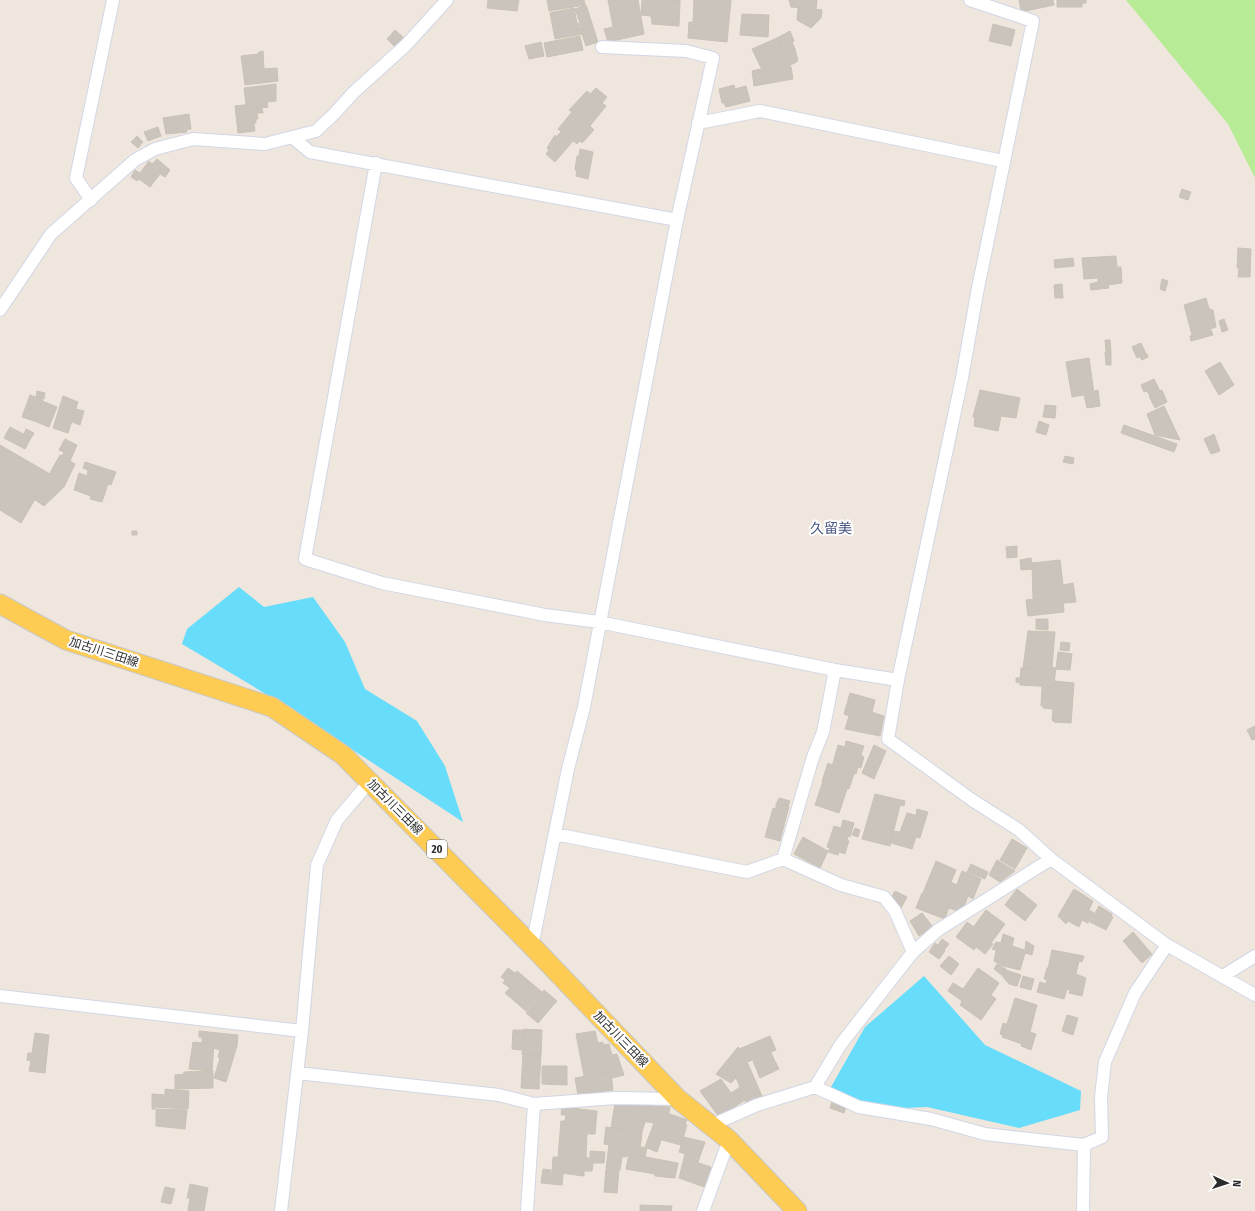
<svg xmlns="http://www.w3.org/2000/svg" width="1255" height="1211" font-family="'Fira Sans Condensed','Noto Sans JP',sans-serif">
	<rect width="100%" height="100%" fill="#efe6dd"/>
	<!-- green -->
	<path fill="#b8eb95" d="M 1126,0 L 1255,0 L 1255,178 L 1228,124 Z"/>
	<!-- water -->
	<path fill="#67ddfb" d="M 239,587 L 264,607 L 313,597 L 345,642 L 365,689 L 417,721 L 445,766 L 463,822 L 281,703 L 182,644 L 187,629 Z
		M 924,976 L 985,1045 L 1081,1091 L 1080,1110 L 1019,1128 L 927,1107 L 859,1110 L 831,1087 L 865,1027 Z"/>
	<!-- building -->
	<path fill="#cac4bc" stroke="#cbc2b6" d="M 488,0 L 519,0 L 517,11 L 487,8 Z
		M 547,0 L 584,0 L 585,5 L 549,11 Z
		M 608,0 L 638,0 L 644,34 L 608,42 L 604,29 L 613,27 Z
		M 642,0 L 680,2 L 679,26 L 652,24 L 651,16 L 641,15 Z
		M 651,0 L 680,0 L 680,2 Z
		M 694,0 L 731,0 L 727,42 L 688,38 L 689,22 L 693,22 Z
		M 789,0 L 817,0 L 816,9 L 791,7 Z
		M 1019,0 L 1053,0 L 1054,5 L 1021,12 Z
		M 1057,0 L 1086,0 L 1086,3 L 1082,3 L 1082,7 L 1057,7 Z
		M 586,5 L 598,42 L 586,46 L 582,34 L 584,34 L 575,9 Z
		M 574,8 L 577,23 L 579,23 L 580,28 L 582,27 L 583,34 L 555,39 L 550,13 Z
		M 798,8 L 822,10 L 821,18 L 811,28 L 797,20 Z
		M 742,14 L 769,15 L 768,37 L 740,35 Z
		M 993,24 L 1015,30 L 1011,46 L 989,41 Z
		M 395,30 L 404,38 L 396,48 L 387,39 Z
		M 790,31 L 794,41 L 792,42 L 795,49 L 784,54 L 777,38 Z
		M 580,36 L 583,50 L 547,57 L 544,43 Z
		M 777,38 L 784,54 L 795,49 L 798,61 L 789,66 L 788,63 L 764,74 L 752,49 Z
		M 541,42 L 544,56 L 529,59 L 525,46 Z
		M 263,51 L 264,69 L 277,68 L 278,81 L 245,85 L 241,56 L 258,54 L 259,52 Z
		M 788,63 L 791,67 L 793,79 L 754,86 L 752,71 L 761,69 L 764,74 Z
		M 276,84 L 276,101 L 267,102 L 268,107 L 253,109 L 252,104 L 246,104 L 244,88 Z
		M 734,85 L 735,89 L 746,86 L 750,101 L 726,107 L 724,103 L 722,103 L 719,89 Z
		M 596,88 L 607,97 L 602,103 L 590,94 Z
		M 587,91 L 606,106 L 590,126 L 594,130 L 582,143 L 580,141 L 577,144 L 558,129 L 572,112 L 569,110 Z
		M 252,104 L 253,109 L 262,108 L 263,113 L 257,113 L 258,119 L 256,119 L 256,123 L 254,123 L 255,131 L 238,133 L 235,106 Z
		M 189,114 L 191,129 L 186,130 L 187,132 L 166,134 L 163,118 Z
		M 158,127 L 161,136 L 148,141 L 144,132 Z
		M 561,132 L 573,141 L 555,162 L 546,154 L 549,150 L 547,148 L 555,135 L 556,137 Z
		M 137,136 L 143,142 L 138,148 L 131,142 Z
		M 580,149 L 593,152 L 588,179 L 576,176 L 577,171 L 575,170 L 577,156 L 579,156 Z
		M 157,159 L 170,170 L 165,177 L 160,174 L 150,187 L 139,179 L 137,181 L 131,177 L 135,170 L 140,173 L 149,161 L 152,164 Z
		M 1182,189 L 1191,192 L 1188,200 L 1179,197 Z
		M 1238,248 L 1251,249 L 1250,277 L 1238,277 L 1239,268 L 1237,268 Z
		M 1116,256 L 1117,267 L 1121,267 L 1122,283 L 1108,285 L 1109,288 L 1091,290 L 1090,284 L 1098,282 L 1098,278 L 1084,279 L 1082,258 Z
		M 1073,258 L 1074,266 L 1055,268 L 1054,260 Z
		M 1162,279 L 1168,281 L 1165,291 L 1160,289 Z
		M 1062,284 L 1063,298 L 1055,298 L 1054,285 Z
		M 1206,298 L 1209,309 L 1213,310 L 1216,327 L 1192,335 L 1184,305 Z
		M 1224,319 L 1228,330 L 1222,332 L 1219,321 Z
		M 1211,330 L 1213,335 L 1191,341 L 1190,336 Z
		M 1105,340 L 1110,340 L 1111,350 L 1106,351 Z
		M 1141,343 L 1146,354 L 1137,358 L 1132,347 Z
		M 1111,351 L 1111,365 L 1106,365 L 1105,352 Z
		M 1147,354 L 1148,357 L 1142,360 L 1140,357 Z
		M 1089,358 L 1094,393 L 1072,397 L 1066,362 Z
		M 1220,362 L 1234,385 L 1219,395 L 1205,371 Z
		M 1154,379 L 1160,391 L 1150,396 L 1147,391 L 1144,392 L 1141,385 Z
		M 980,390 L 1020,398 L 1016,418 L 1001,416 L 998,431 L 974,426 L 975,418 L 973,417 Z
		M 1098,390 L 1100,406 L 1087,408 L 1084,395 L 1094,393 L 1094,391 Z
		M 1162,390 L 1167,402 L 1155,408 L 1149,396 Z
		M 37,391 L 45,393 L 44,399 L 36,397 Z
		M 30,395 L 43,400 L 34,421 L 22,417 Z
		M 63,396 L 78,402 L 68,433 L 53,428 Z
		M 42,401 L 57,407 L 49,427 L 34,421 Z
		M 1045,405 L 1056,406 L 1055,418 L 1043,417 Z
		M 1164,406 L 1180,440 L 1155,435 L 1147,414 Z
		M 76,409 L 84,411 L 80,425 L 72,422 Z
		M 1039,421 L 1049,425 L 1046,435 L 1036,432 Z
		M 1124,425 L 1177,444 L 1174,452 L 1121,433 Z
		M 10,427 L 31,438 L 25,449 L 4,438 Z
		M 26,429 L 34,433 L 31,438 L 24,434 Z
		M 1214,434 L 1220,451 L 1211,454 L 1204,439 Z
		M 65,439 L 77,445 L 70,461 L 62,456 L 64,452 L 59,450 Z
		M 0,445 L 50,474 L 21,523 L 0,510 Z
		M 60,455 L 75,464 L 64,487 L 44,506 L 35,500 Z
		M 1065,456 L 1074,458 L 1073,464 L 1063,462 Z
		M 85,462 L 116,472 L 111,485 L 108,484 L 102,502 L 90,499 L 91,496 L 74,490 L 79,473 L 87,476 L 88,470 L 83,468 Z
		M 132,531 L 137,531 L 137,535 L 132,535 Z
		M 1017,546 L 1017,557 L 1007,558 L 1006,547 Z
		M 1031,558 L 1033,569 L 1021,570 L 1020,560 Z
		M 1060,560 L 1063,585 L 1073,583 L 1076,602 L 1064,603 L 1063,595 L 1033,599 L 1032,563 Z
		M 1063,596 L 1064,612 L 1028,616 L 1026,600 Z
		M 1036,619 L 1048,619 L 1048,630 L 1036,629 Z
		M 1028,631 L 1055,632 L 1052,667 L 1056,668 L 1055,675 L 1047,674 L 1047,669 L 1023,668 Z
		M 1061,642 L 1070,643 L 1069,651 L 1060,650 Z
		M 1058,652 L 1072,654 L 1070,670 L 1056,669 Z
		M 1021,668 L 1047,670 L 1046,675 L 1055,675 L 1054,687 L 1020,685 L 1020,683 L 1016,682 L 1016,678 L 1020,678 Z
		M 1055,681 L 1074,683 L 1071,723 L 1054,722 L 1052,720 L 1053,709 L 1043,708 L 1044,706 L 1041,706 L 1042,687 L 1054,687 Z
		M 850,693 L 875,700 L 872,712 L 884,716 L 880,736 L 845,729 L 849,716 L 844,714 Z
		M 1255,726 L 1255,739 L 1252,740 L 1247,730 Z
		M 846,741 L 864,746 L 861,755 L 864,757 L 861,768 L 858,767 L 856,774 L 832,767 L 838,745 L 845,747 Z
		M 874,745 L 886,751 L 874,779 L 862,773 Z
		M 828,763 L 832,765 L 831,767 L 854,774 L 849,789 L 822,781 Z
		M 823,781 L 847,789 L 839,813 L 815,805 Z
		M 875,794 L 905,801 L 904,806 L 900,805 L 890,846 L 862,839 Z
		M 779,798 L 790,801 L 788,806 L 777,803 Z
		M 776,803 L 789,806 L 780,841 L 765,837 L 773,808 L 776,809 Z
		M 917,809 L 928,812 L 926,818 L 916,815 Z
		M 907,813 L 926,818 L 920,838 L 916,837 L 912,849 L 891,843 L 893,831 L 900,832 Z
		M 843,820 L 854,823 L 850,837 L 848,836 L 847,840 L 849,841 L 846,850 L 845,854 L 839,852 L 838,855 L 828,852 L 830,848 L 827,847 L 834,826 L 841,828 Z
		M 855,828 L 860,830 L 858,837 L 852,835 Z
		M 803,837 L 828,851 L 820,868 L 794,854 Z
		M 1012,839 L 1027,848 L 1015,869 L 1000,860 Z
		M 997,860 L 1015,871 L 1000,882 L 989,875 Z
		M 936,861 L 956,870 L 951,882 L 957,885 L 949,904 L 923,893 Z
		M 971,864 L 988,872 L 985,879 L 967,872 Z
		M 962,871 L 981,879 L 973,899 L 968,896 L 963,909 L 961,908 L 960,912 L 949,908 L 951,903 L 950,903 Z
		M 1017,889 L 1037,905 L 1025,921 L 1005,905 Z
		M 1074,889 L 1093,901 L 1089,910 L 1094,913 L 1088,923 L 1082,920 L 1079,927 L 1068,921 L 1066,924 L 1058,916 Z
		M 895,891 L 907,897 L 901,908 L 891,898 Z
		M 922,893 L 950,904 L 945,919 L 916,908 Z
		M 1099,906 L 1112,914 L 1111,916 L 1113,917 L 1106,930 L 1090,922 Z
		M 986,910 L 1005,924 L 991,943 L 972,929 Z
		M 922,913 L 933,927 L 919,936 L 910,921 Z
		M 967,922 L 974,927 L 972,929 L 993,944 L 985,954 L 976,947 L 974,950 L 956,937 Z
		M 1133,932 L 1152,954 L 1142,963 L 1123,941 Z
		M 1003,934 L 1014,938 L 1012,946 L 1025,950 L 1026,941 L 1034,946 L 1032,955 L 1025,953 L 1020,970 L 1003,966 L 994,961 L 996,950 L 992,949 L 996,942 L 1001,943 Z
		M 942,939 L 949,944 L 944,950 L 938,945 Z
		M 935,943 L 945,951 L 939,959 L 929,952 Z
		M 1052,950 L 1084,956 L 1082,962 L 1079,961 L 1076,974 L 1086,978 L 1082,996 L 1069,993 L 1070,990 L 1067,989 L 1064,999 L 1037,992 L 1040,982 L 1046,984 L 1047,980 L 1044,979 L 1047,968 L 1048,968 Z
		M 949,956 L 959,964 L 951,975 L 940,966 Z
		M 997,964 L 1006,969 L 1003,976 L 994,969 Z
		M 508,968 L 515,973 L 517,971 L 542,992 L 526,1011 L 505,993 L 510,988 L 503,983 L 505,980 L 501,977 Z
		M 978,968 L 999,983 L 991,995 L 996,999 L 981,1020 L 960,1005 L 962,1001 L 948,991 L 953,983 L 963,989 Z
		M 1006,970 L 1021,975 L 1017,986 L 1009,984 L 1003,977 Z
		M 1023,976 L 1034,979 L 1031,990 L 1020,987 Z
		M 544,990 L 557,1001 L 538,1023 L 526,1013 Z
		M 1015,998 L 1037,1005 L 1030,1032 L 1007,1024 Z
		M 1067,1015 L 1078,1018 L 1073,1035 L 1062,1031 Z
		M 1003,1023 L 1036,1034 L 1031,1050 L 1021,1046 L 1022,1044 L 1002,1037 L 1003,1035 L 1000,1034 Z
		M 524,1029 L 542,1030 L 541,1055 L 522,1054 Z
		M 513,1030 L 524,1030 L 522,1050 L 512,1049 Z
		M 199,1031 L 238,1035 L 237,1046 L 226,1082 L 214,1078 L 220,1058 L 218,1057 L 220,1050 L 213,1048 L 214,1044 L 202,1043 L 202,1037 L 199,1037 Z
		M 595,1031 L 598,1043 L 603,1042 L 603,1045 L 609,1044 L 612,1055 L 617,1054 L 624,1075 L 612,1078 L 611,1072 L 584,1076 L 576,1034 Z
		M 35,1033 L 49,1035 L 45,1073 L 29,1071 L 31,1061 L 27,1060 L 28,1053 L 32,1053 Z
		M 770,1036 L 776,1050 L 748,1062 L 739,1049 Z
		M 193,1042 L 214,1044 L 212,1071 L 189,1069 Z
		M 738,1047 L 748,1064 L 733,1071 L 736,1078 L 731,1083 L 716,1074 Z
		M 771,1053 L 779,1069 L 760,1078 L 753,1061 Z
		M 523,1054 L 541,1055 L 539,1089 L 521,1088 Z
		M 748,1064 L 762,1096 L 746,1103 L 745,1100 L 719,1117 L 700,1091 L 721,1079 L 731,1093 L 740,1087 L 733,1071 Z
		M 542,1066 L 567,1066 L 567,1085 L 542,1084 Z
		M 213,1071 L 213,1088 L 175,1089 L 175,1075 L 184,1074 L 184,1072 Z
		M 611,1072 L 613,1090 L 578,1095 L 575,1078 Z
		M 165,1089 L 189,1091 L 188,1109 L 155,1107 L 155,1109 L 152,1109 L 152,1094 L 165,1095 Z
		M 832,1102 L 846,1107 L 844,1113 L 830,1108 Z
		M 615,1103 L 670,1107 L 667,1123 L 657,1152 L 645,1147 L 654,1123 L 635,1120 L 633,1131 L 611,1128 Z
		M 562,1107 L 597,1111 L 595,1134 L 587,1134 L 586,1158 L 558,1157 L 561,1121 L 565,1121 L 566,1115 L 561,1115 Z
		M 156,1109 L 187,1110 L 185,1129 L 156,1126 Z
		M 670,1114 L 687,1120 L 685,1124 L 687,1125 L 681,1145 L 662,1140 Z
		M 635,1120 L 645,1122 L 642,1132 L 633,1131 Z
		M 606,1127 L 642,1132 L 640,1150 L 604,1144 Z
		M 684,1137 L 705,1142 L 698,1162 L 684,1157 L 685,1154 L 679,1152 Z
		M 609,1145 L 627,1148 L 626,1157 L 622,1157 L 620,1170 L 606,1168 Z
		M 641,1147 L 647,1148 L 645,1157 L 629,1154 L 629,1156 L 626,1156 L 628,1148 L 640,1150 Z
		M 590,1151 L 605,1152 L 604,1163 L 593,1163 L 592,1171 L 584,1171 L 584,1176 L 552,1172 L 553,1157 L 590,1158 Z
		M 629,1154 L 678,1163 L 675,1178 L 655,1176 L 655,1174 L 626,1169 Z
		M 684,1158 L 711,1167 L 704,1187 L 679,1178 Z
		M 543,1169 L 551,1170 L 551,1173 L 563,1174 L 562,1185 L 541,1183 Z
		M 606,1169 L 619,1170 L 617,1193 L 604,1192 Z
		M 190,1184 L 208,1188 L 204,1211 L 188,1211 L 190,1198 L 187,1198 Z
		M 165,1187 L 175,1189 L 171,1204 L 161,1202 Z
		M 640,1205 L 672,1206 L 671,1211 L 640,1211 Z"/>
	<g fill="none" stroke-linecap="round" stroke-linejoin="round">
		<defs>
			<path id="minor" d="M 970,0 L 1033,21 L 977,293 L 962,378 L 898,680 L 888,739 L 972,800 L 1019,830 L 1051,859 L 1167,945 L 1255,995
				M 698,123 L 760,111 L 1003,161
				M 292,137 L 310,152 L 677,220
				M 376,163 L 305,559 L 382,583 L 545,615 L 599,622 L 835,670 L 898,680
				M 91,200 L 76,178 L 113,0
				M 0,310 L 51,234 L 135,160 L 155,149 L 193,139 L 265,144 L 316,131 L 335,113 L 353,93 L 406,45 L 447,0
				M 555,834 L 747,872 L 783,859 L 841,885 L 884,897 L 895,911 L 913,952
				M 783,859 L 813,757 L 823,732 L 835,670
				M 532,946 L 568,769 L 584,707 L 677,220 L 713,58 L 686,51 L 602,47
				M 1223,976 L 1255,956
				M 0,996 L 302,1031
				M 297,1073 L 499,1095 L 534,1104 L 615,1098 L 678,1099
				M 815,1087 L 859,1107 L 931,1119 L 985,1134 L 1084,1145 L 1102,1137 L 1101,1097 L 1105,1062 L 1135,993 L 1167,945
				M 712,1125 L 757,1105 L 815,1087 L 841,1044 L 913,952 L 938,930 L 1051,859
				M 281,1211 L 302,1031 L 317,865 L 337,820 L 370,781
				M 527,1211 L 534,1104
				M 703,1211 L 729,1140
				M 1083,1211 L 1084,1145"/>
			<path id="primary" d="M 0,604 L 66,640 L 272,707 L 343,755 L 532,946 L 678,1099 L 729,1140 L 797,1211"/>
		</defs>
		<!-- minor casing -->
		<use href="#minor" stroke="#d2d7e6" stroke-width="14"/>
		<!-- primary casing -->
		<use href="#primary" stroke="#c8c8c8" stroke-width="21"/>
		<!-- minor -->
		<use href="#minor" stroke="#fff" stroke-width="12"/>
		<!-- primary -->
		<use href="#primary" stroke="#fecb53" stroke-width="19"/>
	</g>
	<g text-anchor="middle" dominant-baseline="central" stroke-width="4" stroke-linejoin="round" paint-order="stroke">
		<!-- shield labels -->
		<rect fill="#fff" stroke="#6b6b6b" stroke-width="1" x="427" y="840" width="20" height="18" rx="3"/>
		<g font-size="11" font-weight="bold" fill="#2c2c2c">
			<text x="437" y="849">20</text>
		</g>
		<!-- street labels -->
		<g font-size="12" fill="#2c2c2c" stroke="#fff">
			<text transform="translate(104 652) rotate(18)">加古川三田線</text>
			<text transform="translate(395 807) rotate(45)">加古川三田線</text>
			<text transform="translate(621 1039) rotate(46)">加古川三田線</text>
		</g>
		<!-- quarter labels -->
		<g font-size="14" fill="#475682" stroke="#fff">
			<text x="831" y="528">久留美</text>
		</g>
	</g>
	<!-- north arrow -->
	<g transform="translate(1227 1183) rotate(93)" stroke="#ffffff" stroke-width="3" paint-order="stroke">
	<path d="M0-3L7 15L0 10L-7 15Z" fill="#2c2c2c"/>
	<text y="-6" font-size="11" font-weight="bold" text-anchor="middle" fill="#2c2c2c">N</text>
	</g>
</svg>
